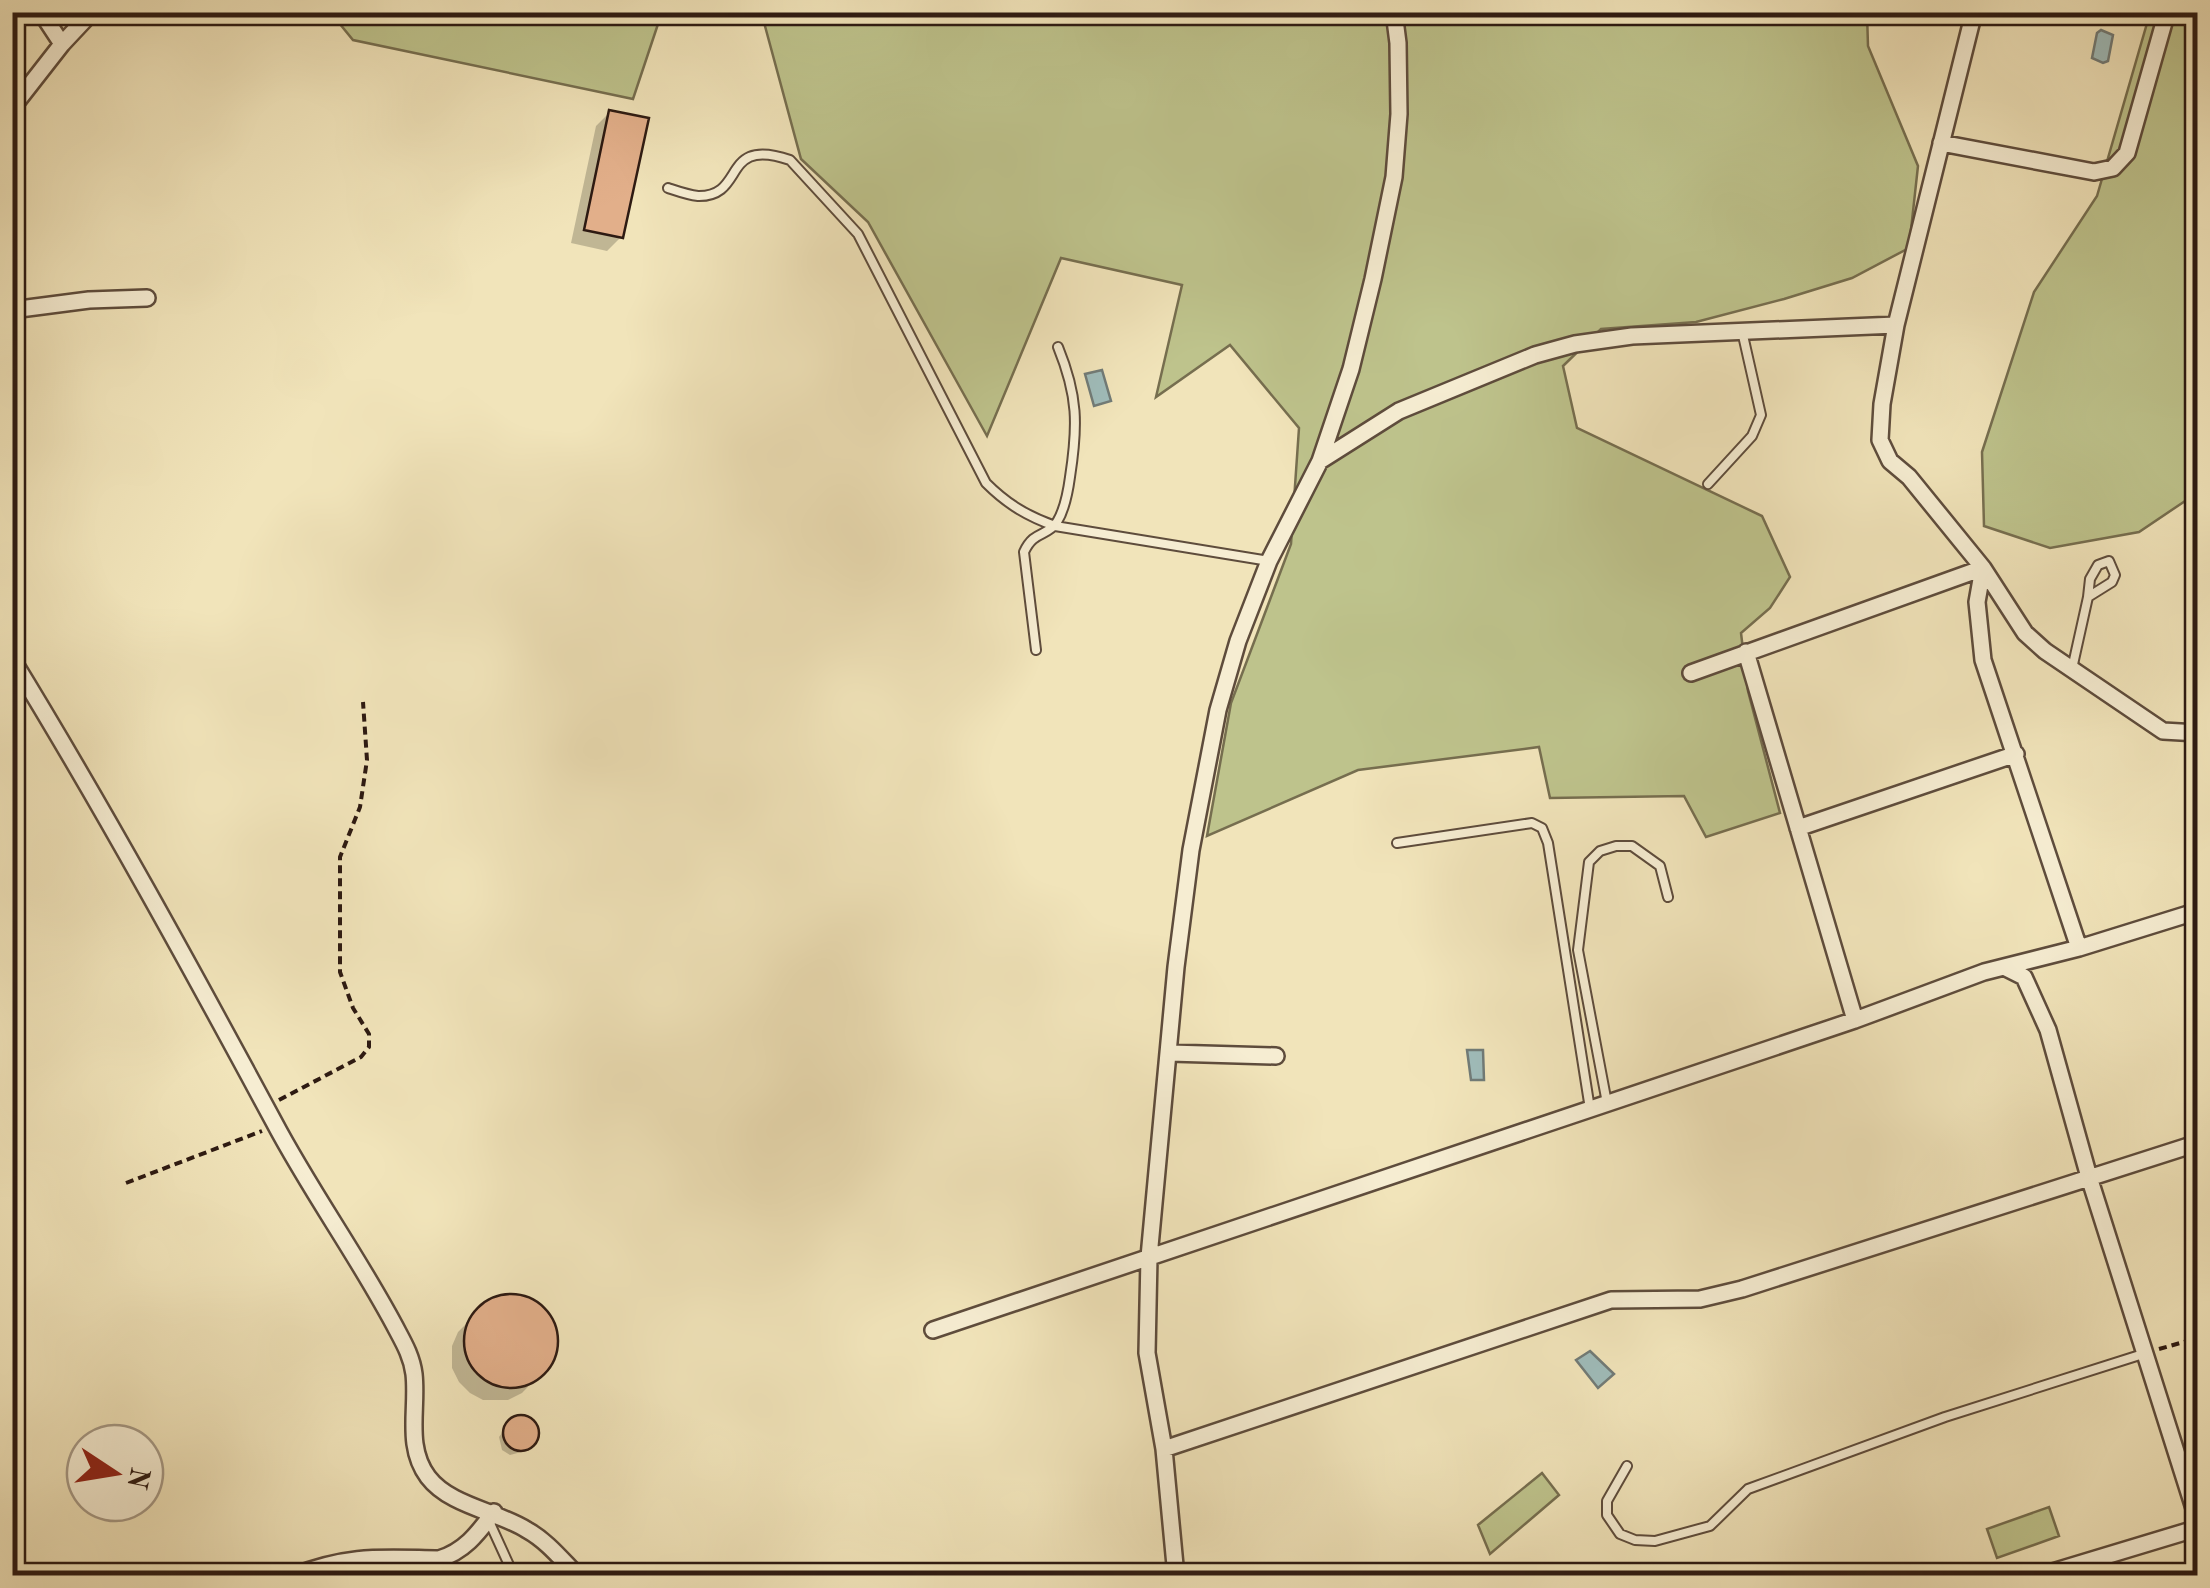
<svg xmlns="http://www.w3.org/2000/svg" width="2210" height="1588" font-family="'Old Standard TT',serif">
	<rect width="100%" height="100%" fill="#f1e4ba"/>
	<filter id="stains"><feTurbulence type="fractalNoise" baseFrequency=".002" numOctaves="4"/><feColorMatrix values="0 0 0 0 .2 0 0 0 0 .09 0 0 0 0 .02 0 0 0 .5 -.17"/></filter>
	<radialGradient id="worn" r=".72"><stop offset=".6" stop-color="#630" stop-opacity="0"/><stop offset="1" stop-color="#630" stop-opacity=".3"/></radialGradient>
	<!-- green -->
	<path fill="#bec38c" stroke="#766e4f" stroke-width="2.5" d="M 331,13 L 1867,13 L 1868,46 L 1918,166 L 1909,248 L 1852,278 L 1784,299 L 1696,322 L 1601,329 L 1563,366 L 1577,428 L 1762,516 L 1790,577 L 1770,608 L 1741,633 L 1748,691 L 1780,813 L 1706,837 L 1684,796 L 1550,798 L 1539,747 L 1358,770 L 1207,836 L 1231,703 L 1291,544 L 1299,428 L 1230,345 L 1156,397 L 1182,285 L 1061,258 L 987,436 L 868,222 L 801,159 L 762,15 L 659,21 L 633,99 L 353,40 Z
		M 2150,13 L 2197,13 L 2197,493 L 2139,532 L 2050,548 L 1984,526 L 1982,452 L 2034,292 L 2097,196 Z
		M 1542,1473 L 1559,1495 L 1490,1554 L 1478,1525 Z
		M 2049,1507 L 2059,1536 L 1997,1558 L 1987,1529 Z"/>
	<!-- water -->
	<path fill="#9fbcba" stroke="#717b77" stroke-width="2.5" d="M 2101,30 L 2113,35 L 2108,61 L 2103,63 L 2092,58 L 2097,33 Z
		M 1102,370 L 1111,401 L 1094,406 L 1085,374 Z
		M 1467,1050 L 1483,1050 L 1484,1080 L 1471,1080 Z
		M 1590,1351 L 1614,1374 L 1598,1388 L 1576,1360 Z"/>
	<!-- shadow -->
	<path fill="#0003" d="M 610,112 L 621,237 L 607,251 L 571,243 L 596,126 Z
		M 498,1298 L 525,1298 L 538,1305 L 549,1317 L 555,1331 L 554,1352 L 548,1366 L 522,1393 L 508,1400 L 483,1400 L 470,1393 L 459,1382 L 452,1368 L 452,1346 L 458,1332 L 470,1320 L 484,1305 Z
		M 524,1417 L 533,1422 L 537,1434 L 525,1451 L 510,1455 L 502,1450 L 499,1437 L 511,1421 Z"/>
	<!-- building -->
	<path fill="#e2af8a" stroke="#2d1a12" stroke-width="2.5" d="M 609,110 L 649,118 L 623,238 L 584,230 Z
		M464 1341a47 47 0 1 1 94 0a47 47 0 1 1-94 0Z
		M503 1433a18 18 0 1 1 36 0a18 18 0 1 1-36 0Z"/>
	<g fill="none" stroke-linecap="round" stroke-linejoin="round">
		<defs>
			<path id="service" d="M 668,188 C 677,191 688,195 698,196 C 747,197 720,136 790,160 L 858,234 L 986,483 C 1007,504 1027,516 1055,526 L 1269,561
				M 1708,484 L 1752,436 L 1761,415 L 1742,331
				M 1036,650 L 1024,552 C 1034,530 1047,537 1057,522 C 1065,509 1068,492 1070,477 C 1078,425 1078,396 1058,347
				M 2072,669 L 2088,597 L 2112,582 L 2115,575 L 2109,561 L 2098,565 L 2090,579 L 2088,597
				M 1397,843 L 1532,823 L 1542,828 L 1548,843 L 1590,1109
				M 1607,1103 L 1578,950 L 1589,862 L 1600,851 L 1616,846 L 1632,846 L 1660,866 L 1668,897
				M 1627,1466 L 1607,1501 L 1607,1515 L 1620,1534 L 1635,1540 L 1655,1541 L 1710,1526 L 1748,1489 L 1945,1417 L 2143,1354
				M 488,1519 L 514,1576"/>
			<path id="minor" d="M 41,12 L 62,44
				M 1974,12 L 1896,325 L 1882,404 L 1880,440 L 1890,461 L 1909,477 L 1983,568 L 2025,633 L 2045,651 L 2163,731 L 2198,733
				M 12,108 L 62,44 L 92,12
				M 1941,143 L 2094,172 L 2113,168 L 2127,153 L 2167,12
				M 12,310 L 89,300 L 147,298
				M 1320,461 L 1399,411 L 1535,355 L 1575,344 L 1632,336 L 1896,325
				M 1746,652 L 1855,1020
				M 12,659 C 105,811 190,966 274,1122 C 312,1194 360,1259 398,1332 C 405,1345 412,1358 414,1374 C 418,1409 405,1446 428,1477 C 450,1506 497,1511 527,1530 C 547,1541 562,1560 578,1576
				M 1691,673 L 1983,568 L 1977,602 L 1983,660 L 2079,948
				M 1798,828 L 2016,754
				M 2006,968 L 2024,977 L 2048,1030 L 2089,1177 L 2198,1521
				M 1170,1053 L 1276,1056
				M 933,1330 L 1855,1020 L 1984,972 L 2079,948 L 2198,911
				M 1164,1449 L 1611,1300 L 1700,1299 L 1742,1289 L 2198,1143
				M 293,1576 C 351,1554 380,1558 439,1559 C 465,1551 478,1533 494,1512
				M 1176,1576 L 1164,1449 L 1147,1353 L 1149,1257 L 1176,967 L 1191,850 L 1218,710 L 1238,641 L 1269,561 L 1320,461 L 1351,369 L 1373,279 L 1394,177 L 1399,114 L 1398,43 L 1394,12
				M 2039,1576 L 2198,1528"/>
		</defs>
		<!-- service casing -->
		<use href="#service" stroke="#5e4c3c" stroke-width="12"/>
		<!-- minor casing -->
		<use href="#minor" stroke="#5e4c3c" stroke-width="20"/>
		<!-- path -->
		<path stroke="#2d1a12" stroke-width="4" stroke-dasharray="8 5" stroke-linecap="butt" d="M 279,1100 L 361,1057 L 369,1047 L 369,1034 L 353,1008 L 340,972 L 340,857 L 360,807 L 367,760 L 363,702
			M 126,1183 L 262,1131
			M 2159,1349 L 2198,1338"/>
		<!-- service -->
		<use href="#service" stroke="#f6edd2" stroke-width="8"/>
		<!-- minor -->
		<use href="#minor" stroke="#f6edd2" stroke-width="15"/>
	</g>
	<!-- margin -->
	<rect width="2210" height="1588" fill="none" stroke="#f1e4ba" stroke-width="50"/>
	<rect x="15" y="15" width="2180" height="1558" fill="none" stroke="#2d1a12" stroke-width="5"/>
	<rect x="25" y="25" width="2160" height="1538" fill="none" stroke="#2d1a12" stroke-width="2.5"/>
	<!-- north arrow -->
	<g transform="translate(115 1473) rotate(102)"><circle r="48" fill="#f6edd2" stroke="#a69985" stroke-width="2.5"/>
	<path d="M0-8L18 38L0 25L-18 38Z" fill="#8f2418"/>
	<text y="-15" font-size="28" font-weight="bold" text-anchor="middle" fill="#2d1a12">N</text>
	</g>
	<rect width="100%" height="100%" filter="url(#stains)"/>
	<rect width="100%" height="100%" fill="url(#worn)"/>
</svg>
